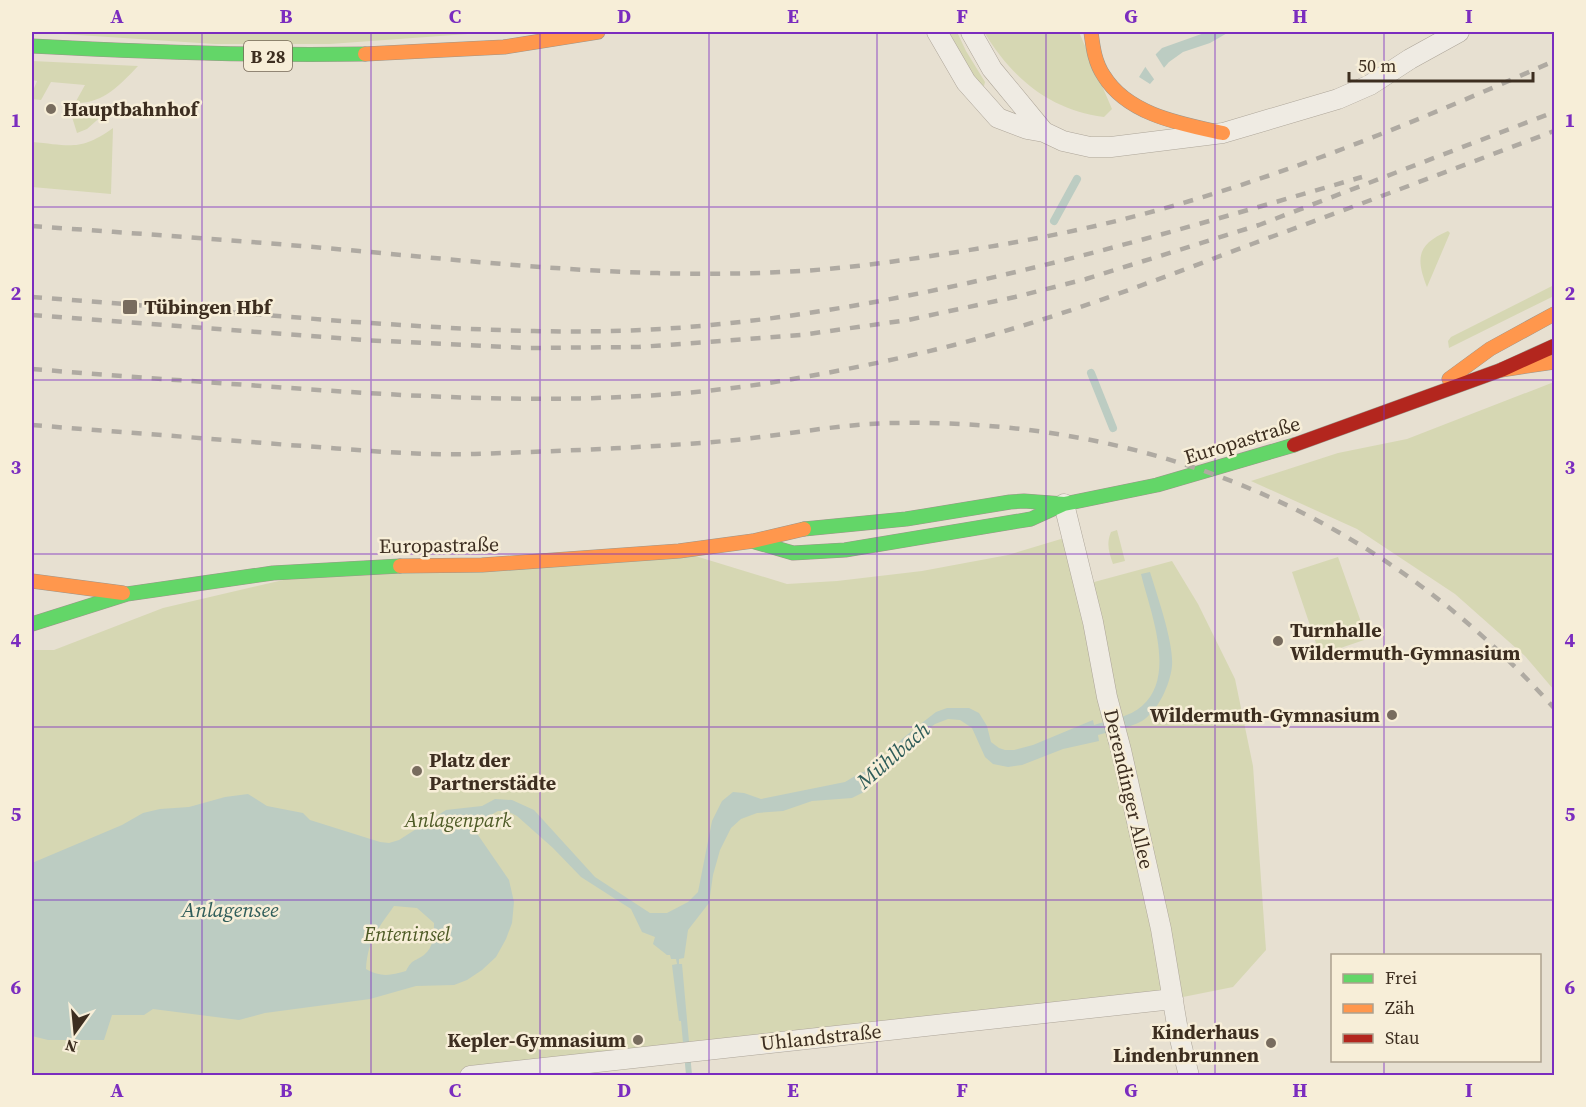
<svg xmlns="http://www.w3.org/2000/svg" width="1586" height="1107" font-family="'Source Serif 4',serif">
	<rect width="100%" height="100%" fill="#e7e0d1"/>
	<!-- green -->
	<path fill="#d6d7b3" d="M 32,32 L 495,32 L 330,44 L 215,44 Z
		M 948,32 L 957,32 L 966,51 L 985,82 L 984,86 L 980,85 L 971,75 Z
		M 984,32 L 1079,32 L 1112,109 L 1104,117 C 1049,110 1012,78 984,32 Z
		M 32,61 L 138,66 C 120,85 103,104 75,103 L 85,85 L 51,82 L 41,100 L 32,99 L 32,93 L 37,81 L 32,80 Z
		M 105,113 L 87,129 L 77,133 L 72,117 L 90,118 Z
		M 113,128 L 111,194 L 32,187 L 32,142 C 69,145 80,152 113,128 Z
		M 1448,231 L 1450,233 L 1427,287 C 1415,257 1418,244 1448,231 Z
		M 1554,285 L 1554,296 L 1449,348 L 1448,341 L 1451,337 Z
		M 1554,382 L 1554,690 L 1525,656 L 1455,594 L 1357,529 L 1251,481 L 1338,453 L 1407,439 Z
		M 1117,530 L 1125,561 L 1113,564 C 1109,552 1106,544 1111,532 Z
		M 1071,536 L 1083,585 L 1172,561 L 1198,604 L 1235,679 L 1253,766 L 1266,950 L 1233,987 L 1173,999 L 470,1075 L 32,1075 L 32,660 L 34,650 L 54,650 L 163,608 L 335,568 L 679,551 L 787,584 L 837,581 L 922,571 L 1008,555 Z
		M 1338,557 L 1367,639 L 1320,655 L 1292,572 Z"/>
	<!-- water -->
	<path fill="#bcccc2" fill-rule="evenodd" d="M 1207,32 L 1229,32 L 1210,43 L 1183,52 L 1169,62 L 1150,84 L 1139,77 L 1149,61 L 1162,48 Z
		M 1150,572 C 1157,595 1174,643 1172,666 C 1170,685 1158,711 1142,721 C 1129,728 1112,731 1098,735 L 1099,741 L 1063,749 L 1022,765 L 1008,767 L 993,764 L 985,757 L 972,728 L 960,720 L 948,719 L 935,724 L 927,730 L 900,755 L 868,790 L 852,798 L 812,801 L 783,811 L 757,813 L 741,819 L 731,828 L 720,850 L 713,875 L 709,903 L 688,930 L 684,958 L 679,959 L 679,964 L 682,964 L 692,1075 L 686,1075 L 681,1021 L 679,1021 L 672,965 L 677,964 L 676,959 L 671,959 L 670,955 L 667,955 L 653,944 L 655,937 L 642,932 L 631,909 L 581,877 L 553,848 L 517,816 L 507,811 L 498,811 L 489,816 L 478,829 L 478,835 L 509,880 L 514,902 L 512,923 L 506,939 L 496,957 L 482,970 L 467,980 L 454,985 L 416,986 L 370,999 L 265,1013 L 239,1020 L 153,1009 L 144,1015 L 112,1015 L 104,1040 L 48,1040 L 32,1036 L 32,863 L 122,825 L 143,813 L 160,809 L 189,807 L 225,797 L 248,794 L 267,806 L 303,813 L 310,820 L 380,842 L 389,843 L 399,840 L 446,810 L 482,806 L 495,799 L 512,800 L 534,810 L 595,877 L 650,913 L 667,913 L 688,902 L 698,892 L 712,821 L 722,801 L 733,792 L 744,793 L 761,799 L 845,782 L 860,773 L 874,769 L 902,739 L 918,726 L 936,712 L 947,708 L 969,708 L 979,713 L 987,726 L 991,742 L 999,748 L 1005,750 L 1014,750 L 1033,745 L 1093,720 L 1094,725 C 1109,720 1130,717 1142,706 C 1177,676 1150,611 1141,574 ZM 394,906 L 417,908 L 434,923 C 434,934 434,947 424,955 C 414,962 412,959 406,971 C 390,976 380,977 366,969 C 368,939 378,929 394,906 Z"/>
	<!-- pier -->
	<path fill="#e7e0d1" d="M 1154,52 L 1166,71 L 1156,82 L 1144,65 Z"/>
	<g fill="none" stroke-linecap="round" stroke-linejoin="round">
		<!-- stream -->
		<path stroke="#bcccc2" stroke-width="8" d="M 1054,221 L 1077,179
			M 1091,373 L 1113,428"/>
		<defs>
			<path id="street" d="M 937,32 L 966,82 L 998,118 L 1027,129 L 1044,132 L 1063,141 L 1090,147 L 1111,147 L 1223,133 L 1338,99 L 1370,85 L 1410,59 L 1459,32
				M 971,32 L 992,69 L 1044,132
				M 1064,504 L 1093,622 L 1107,697 L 1121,750 L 1161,929 L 1178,1031 L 1189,1076
				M 470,1076 L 1173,999"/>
			<path id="fast" d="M 32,46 C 143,52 254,56 365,54
				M 804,529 L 906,519 L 1010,502 L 1024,501 L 1064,504
				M 755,542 L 793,553 L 845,550 L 1031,519 L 1064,504 L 1157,485 L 1294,445
				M 32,624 L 127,594 L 273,573 L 400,566"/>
			<path id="slow" d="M 1091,32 C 1093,48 1095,63 1104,76 C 1128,115 1182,124 1223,133
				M 365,54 L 504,47 L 598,32
				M 1501,370 L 1554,362
				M 1449,379 L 1490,349 L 1554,314
				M 400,566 L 482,565 L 679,551 L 753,541 L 804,529
				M 32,581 L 123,593"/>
			<path id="jam" d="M 1294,445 L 1501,370 L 1554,346"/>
		</defs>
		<!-- street casing -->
		<use href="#street" stroke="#ada599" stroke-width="21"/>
		<!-- fast casing -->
		<use href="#fast" stroke="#9c958a" stroke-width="15"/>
		<!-- slow casing -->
		<use href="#slow" stroke="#9c958a" stroke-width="15"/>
		<!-- jam casing -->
		<use href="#jam" stroke="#9c958a" stroke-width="15"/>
		<!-- street -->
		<use href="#street" stroke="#efebe3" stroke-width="20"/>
		<!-- fast -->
		<use href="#fast" stroke="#63d668" stroke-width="14"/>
		<!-- slow -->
		<use href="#slow" stroke="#ff974d" stroke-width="14"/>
		<!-- jam -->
		<use href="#jam" stroke="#b3261e" stroke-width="14"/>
		<!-- rail -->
		<path stroke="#afaaa2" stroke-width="4.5" stroke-dasharray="10 10" stroke-linecap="butt" d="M 32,226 C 141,234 250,241 359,251 C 500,264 640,279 781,272 C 833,270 885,263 937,255 C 1004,245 1071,233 1136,216 C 1281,178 1418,121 1554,61
			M 32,297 C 140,305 248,314 356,322 C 458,329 559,335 661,329 C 899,314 1134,243 1362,177
			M 32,315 L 363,340 L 527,348 L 639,347 L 801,335 L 908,320 L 1015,297 L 1086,279 L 1259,225 L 1554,112
			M 32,369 C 118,376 204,382 290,388 C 448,399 605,407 762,384 C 826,374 891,361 954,345 C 1056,319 1154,281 1252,244 C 1353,207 1454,169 1554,131
			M 32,425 C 117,432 203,438 289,445 C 351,449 413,456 475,454 C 558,451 642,448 725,441 C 781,436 837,424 894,423 C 1152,418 1382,515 1554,708"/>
	</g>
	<!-- grid -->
	<path fill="none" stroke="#7b2cbf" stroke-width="1.5" stroke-opacity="0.55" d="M 202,32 L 202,1076M 371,32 L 371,1076M 540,32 L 540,1076M 709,32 L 709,1076M 877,32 L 877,1076M 1046,32 L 1046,1076M 1215,32 L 1215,1076M 1384,32 L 1384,956M 32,207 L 1554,207M 32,380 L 1554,380M 32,554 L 1554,554M 32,727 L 1554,727M 32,900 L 1554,900M 1384,1060 L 1384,1076"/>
	<!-- markers -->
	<g fill="#786c5e" stroke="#f7eed8" stroke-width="2">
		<circle cx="51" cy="109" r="6"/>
		<rect x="122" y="299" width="16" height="16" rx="3"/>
		<circle cx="1278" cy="641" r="6"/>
		<circle cx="1392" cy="715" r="6"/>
		<circle cx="417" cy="771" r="6"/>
		<circle cx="638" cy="1040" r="6"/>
		<circle cx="1271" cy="1043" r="6"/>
	</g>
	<g text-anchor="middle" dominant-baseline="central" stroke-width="5" stroke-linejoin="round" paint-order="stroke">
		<!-- shield labels -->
		<rect fill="#f7eed8" stroke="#756857" stroke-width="1.5" x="244" y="41" width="48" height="30" rx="4.5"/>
		<g font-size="18" font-weight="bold" fill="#3d2e20">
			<text x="268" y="56">B 28</text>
		</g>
		<!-- poi labels -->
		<g font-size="20" font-weight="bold" fill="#3d2e20" stroke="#f7eed8" text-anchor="start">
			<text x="63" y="109">Hauptbahnhof</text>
			<text x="144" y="307">Tübingen Hbf</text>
			<text x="1290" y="630">Turnhalle<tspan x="1290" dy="23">Wildermuth-Gymnasium</tspan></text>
			<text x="1380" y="715" text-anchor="end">Wildermuth-Gymnasium</text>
			<text x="429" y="760">Platz der<tspan x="429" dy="23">Partnerstädte</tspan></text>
			<text x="1259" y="1032" text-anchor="end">Kinderhaus<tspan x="1259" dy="23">Lindenbrunnen</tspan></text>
			<text x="626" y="1040" text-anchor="end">Kepler-Gymnasium</text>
		</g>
		<!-- street labels -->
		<g font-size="20" fill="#3d2e20" stroke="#f7eed8">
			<text transform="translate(1242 440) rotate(-17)">Europastraße</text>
			<text transform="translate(439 545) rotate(-1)">Europastraße</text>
			<text transform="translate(1129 789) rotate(77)">Derendinger Allee</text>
			<text transform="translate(821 1037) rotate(-6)">Uhlandstraße</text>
		</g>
		<!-- park labels -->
		<g font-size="20" font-style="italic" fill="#4d5a26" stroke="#f7eed8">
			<text x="458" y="820">Anlagenpark</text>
			<text x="407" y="934">Enteninsel</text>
		</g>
		<!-- water labels -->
		<g font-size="21" font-style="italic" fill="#2f5d5a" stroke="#f7eed8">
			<text transform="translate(893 755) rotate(-41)">Mühlbach</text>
			<text x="230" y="909">Anlagensee</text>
		</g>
	</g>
	<!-- border -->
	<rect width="1586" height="1107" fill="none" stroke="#f7eed8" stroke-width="66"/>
	<!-- legend -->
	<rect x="1331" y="954" width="210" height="108" fill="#f7eed8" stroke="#ada18e" stroke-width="1.5"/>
	<rect x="1343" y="974" width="30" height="9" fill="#63d668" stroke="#ada18e" stroke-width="1.5"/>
	<text x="1385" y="984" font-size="18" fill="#3d2e20">Frei</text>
	<rect x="1343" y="1004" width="30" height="9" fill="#ff974d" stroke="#ada18e" stroke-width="1.5"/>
	<text x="1385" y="1014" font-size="18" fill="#3d2e20">Zäh</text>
	<rect x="1343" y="1034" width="30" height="9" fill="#b3261e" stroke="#ada18e" stroke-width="1.5"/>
	<text x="1385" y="1044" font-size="18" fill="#3d2e20">Stau</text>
	<!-- north arrow -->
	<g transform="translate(75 1032) rotate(195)" stroke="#f7eed8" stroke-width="4.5" paint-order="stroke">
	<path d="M0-4.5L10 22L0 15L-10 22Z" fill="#3d2e20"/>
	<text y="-9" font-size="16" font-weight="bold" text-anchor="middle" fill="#3d2e20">N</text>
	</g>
	<!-- scale -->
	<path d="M1349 72v9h184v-9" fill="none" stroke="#3d2e20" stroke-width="3"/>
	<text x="1358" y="72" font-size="18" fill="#3d2e20" stroke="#f7eed8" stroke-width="4.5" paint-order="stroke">50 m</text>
	<rect x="33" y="33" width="1520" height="1041" fill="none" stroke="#7b2cbf" stroke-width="2"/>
	<g font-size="20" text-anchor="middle" font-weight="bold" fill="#7b2cbf">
		<text x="117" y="23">A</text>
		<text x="286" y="23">B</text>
		<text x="455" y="23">C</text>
		<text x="624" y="23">D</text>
		<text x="793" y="23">E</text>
		<text x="962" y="23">F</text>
		<text x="1131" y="23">G</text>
		<text x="1300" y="23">H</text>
		<text x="1469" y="23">I</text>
		<text x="16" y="127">1</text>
		<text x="1570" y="127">1</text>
		<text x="16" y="300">2</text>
		<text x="1570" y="300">2</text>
		<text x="16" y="474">3</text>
		<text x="1570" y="474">3</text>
		<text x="16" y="647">4</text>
		<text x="1570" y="647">4</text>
		<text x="16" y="821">5</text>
		<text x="1570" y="821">5</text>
		<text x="16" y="994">6</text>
		<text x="1570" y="994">6</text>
		<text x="117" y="1097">A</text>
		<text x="286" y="1097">B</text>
		<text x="455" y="1097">C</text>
		<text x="624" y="1097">D</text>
		<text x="793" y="1097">E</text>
		<text x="962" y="1097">F</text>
		<text x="1131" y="1097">G</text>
		<text x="1300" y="1097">H</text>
		<text x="1469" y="1097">I</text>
	</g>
</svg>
